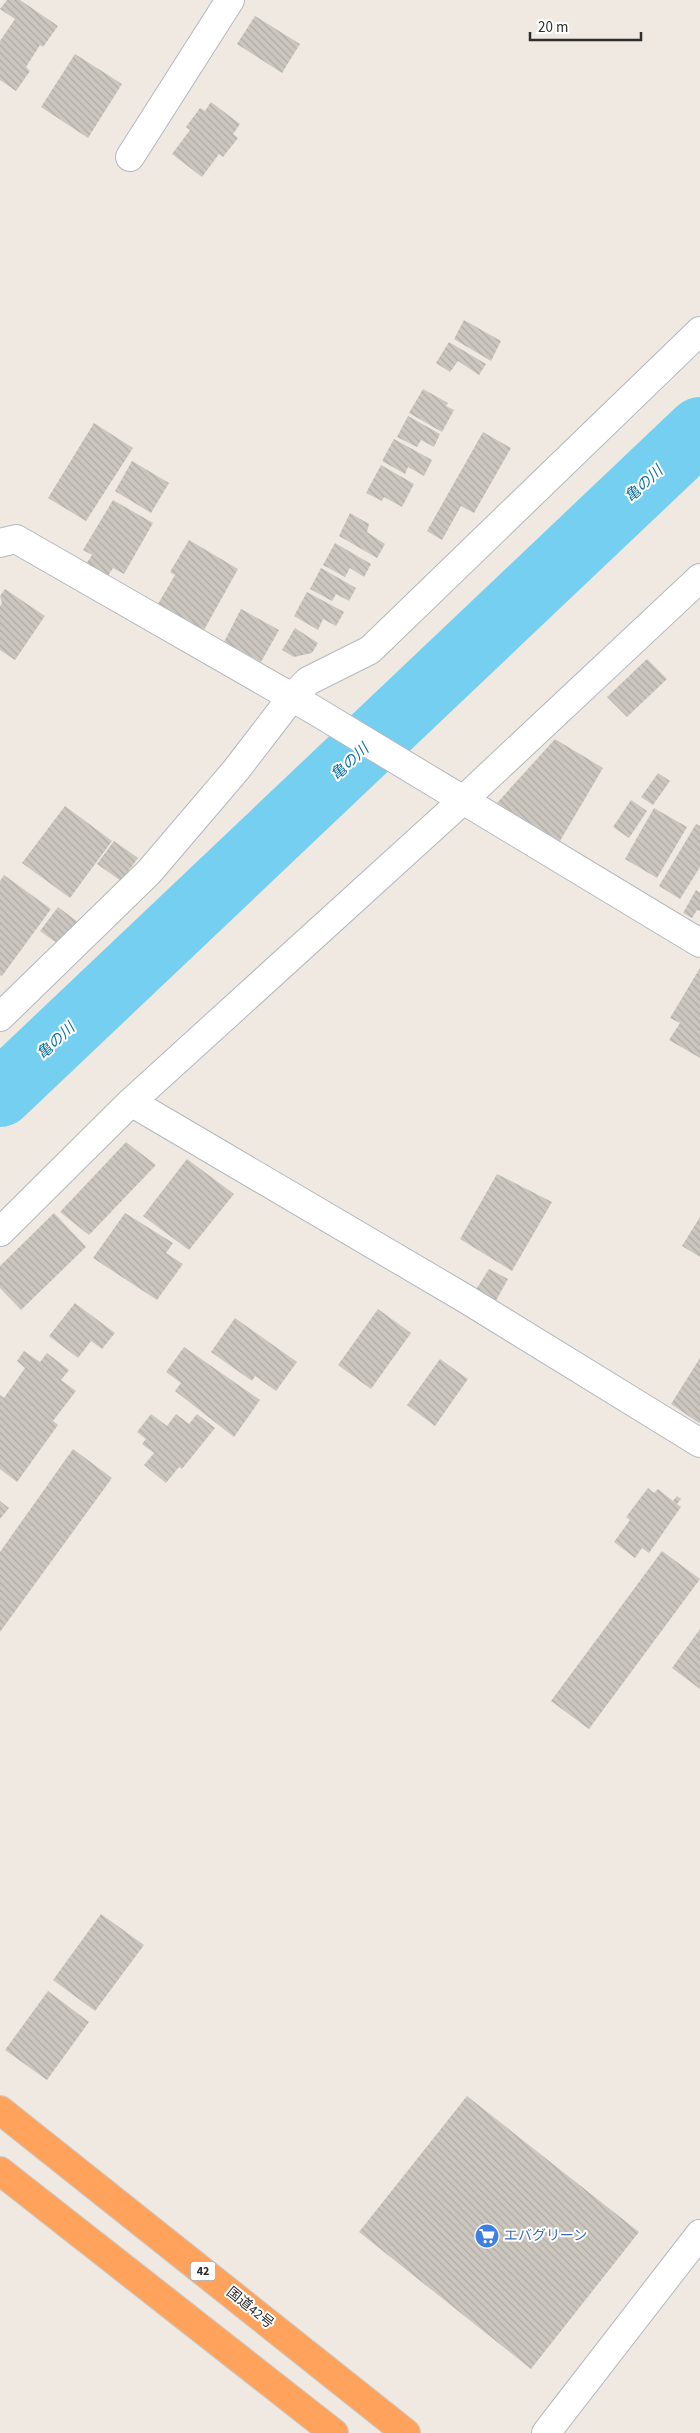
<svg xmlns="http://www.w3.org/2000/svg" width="700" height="2433" font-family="'Source Sans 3','Noto Sans JP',sans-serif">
	<defs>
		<pattern id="building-back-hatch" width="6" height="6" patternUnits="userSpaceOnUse" patternTransform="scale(1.25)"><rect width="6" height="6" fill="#cbc7bf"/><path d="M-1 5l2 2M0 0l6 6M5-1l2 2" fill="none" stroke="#afaba4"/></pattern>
	</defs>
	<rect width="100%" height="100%" fill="#efe9e1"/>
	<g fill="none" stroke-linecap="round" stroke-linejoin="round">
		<!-- river -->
		<path stroke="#75cff0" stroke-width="66" d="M 0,1094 L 700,430"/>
	</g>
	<!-- building -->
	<path fill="url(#building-back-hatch)" d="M 7,0 L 20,0 L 58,26 L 43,47 L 40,45 L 26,67 L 30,71 L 16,91 L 0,80 L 0,41 L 15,19 L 0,9 Z
		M 255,16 L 300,44 L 282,73 L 237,44 Z
		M 75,54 L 122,84 L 88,138 L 41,107 Z
		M 211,102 L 240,124 L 233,134 L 238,138 L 223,157 L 219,154 L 202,177 L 172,154 L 190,130 L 186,127 L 200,108 L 205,111 Z
		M 464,320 L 501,341 L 491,361 L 454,339 Z
		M 449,342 L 486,364 L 479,375 L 458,361 L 450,372 L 436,363 Z
		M 423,389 L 448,403 L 446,406 L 454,410 L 442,432 L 409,413 Z
		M 408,416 L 440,434 L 434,447 L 421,440 L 417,447 L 397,437 Z
		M 94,423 L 133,448 L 86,521 L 48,498 Z
		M 483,432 L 511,448 L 474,513 L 461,506 L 442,540 L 427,531 Z
		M 394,439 L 432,460 L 424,476 L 408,467 L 405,474 L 382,461 Z
		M 132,461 L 169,483 L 151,513 L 115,491 Z
		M 381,465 L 414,484 L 402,507 L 384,497 L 382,501 L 366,493 Z
		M 113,500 L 153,523 L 124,574 L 113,568 L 108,576 L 86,564 L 92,555 L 83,550 Z
		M 350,513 L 369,524 L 367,532 L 385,544 L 377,558 L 339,536 Z
		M 189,540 L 238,569 L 204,630 L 158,604 L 175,575 L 170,572 Z
		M 335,543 L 371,564 L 364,577 L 350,568 L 345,577 L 323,565 Z
		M 321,568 L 356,588 L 349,601 L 336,594 L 332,601 L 310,589 Z
		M 5,589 L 45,616 L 15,660 L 0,650 L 0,606 L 2,603 L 0,596 Z
		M 307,592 L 344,612 L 336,626 L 323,619 L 318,630 L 294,616 Z
		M 241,609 L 279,630 L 261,662 L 224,642 Z
		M 295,628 L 318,643 L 312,653 L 294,657 L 282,650 Z
		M 647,659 L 667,679 L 627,717 L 607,697 Z
		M 555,739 L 603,768 L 560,841 L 497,803 Z
		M 658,773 L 670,781 L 653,805 L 641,797 Z
		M 631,800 L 647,811 L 629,838 L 613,827 Z
		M 65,806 L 112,841 L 70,898 L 22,863 Z
		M 654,808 L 687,827 L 657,878 L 625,859 Z
		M 696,824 L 700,826 L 700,867 L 680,899 L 659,886 Z
		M 114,841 L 138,858 L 121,881 L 97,864 Z
		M 4,875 L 51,909 L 2,976 L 0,975 L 0,881 Z
		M 696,890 L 700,893 L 700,911 L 697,910 L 692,918 L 683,913 Z
		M 58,907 L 78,922 L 61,946 L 40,931 Z
		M 700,968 L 700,1058 L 669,1040 L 680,1023 L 670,1018 Z
		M 126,1142 L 156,1165 L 89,1235 L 60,1212 Z
		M 187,1159 L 234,1194 L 189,1250 L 143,1216 Z
		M 497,1174 L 552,1202 L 512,1271 L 460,1239 Z
		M 54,1213 L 86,1247 L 21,1310 L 0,1288 L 0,1266 Z
		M 125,1213 L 173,1243 L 166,1253 L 183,1264 L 157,1300 L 93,1258 Z
		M 700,1217 L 700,1257 L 682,1246 Z
		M 489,1269 L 508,1279 L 492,1308 L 472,1296 Z
		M 75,1303 L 115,1333 L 102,1349 L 91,1341 L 78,1358 L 49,1336 Z
		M 378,1309 L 411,1333 L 371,1389 L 338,1365 Z
		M 235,1318 L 297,1362 L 276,1391 L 255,1376 L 252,1381 L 211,1352 Z
		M 184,1347 L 260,1400 L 234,1437 L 175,1391 L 181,1383 L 166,1372 Z
		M 24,1351 L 40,1362 L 47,1353 L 69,1370 L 61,1380 L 76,1391 L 53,1421 L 58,1425 L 17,1482 L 0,1469 L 0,1395 L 4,1398 L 25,1368 L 17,1361 Z
		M 700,1358 L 700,1422 L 699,1423 L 671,1404 Z
		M 440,1359 L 468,1379 L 435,1426 L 407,1405 Z
		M 151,1414 L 167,1426 L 176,1414 L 189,1424 L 197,1414 L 215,1428 L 182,1469 L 179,1467 L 166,1483 L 144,1465 L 154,1453 L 142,1444 L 146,1439 L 137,1432 Z
		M 73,1449 L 112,1478 L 0,1632 L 0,1552 Z
		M 648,1488 L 654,1493 L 658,1489 L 673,1501 L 677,1496 L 681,1499 L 677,1504 L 681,1507 L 649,1553 L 642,1548 L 635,1558 L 614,1542 L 630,1520 L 626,1517 Z
		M 0,1501 L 9,1508 L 0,1519 Z
		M 662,1551 L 700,1579 L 589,1729 L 551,1701 Z
		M 700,1629 L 700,1689 L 672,1668 Z
		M 101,1914 L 144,1945 L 95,2011 L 53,1980 Z
		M 48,1991 L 89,2022 L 47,2080 L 5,2050 Z
		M 467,2096 L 639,2232 L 531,2369 L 359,2232 Z"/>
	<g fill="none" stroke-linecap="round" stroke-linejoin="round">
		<defs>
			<path id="street" d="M 130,157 L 230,0
				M 0,543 L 16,539 L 314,710 L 700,943
				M 0,1017 L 149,872 L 236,770 L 292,697 L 308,681 L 370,650 L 700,331
				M 131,1102 L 466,1299 L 700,1443
				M 0,1232 L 131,1102 L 462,801 L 700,578
				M 546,2433 L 700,2234"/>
			<path id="highway" d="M 0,2110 L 406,2433
				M 0,2171 L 334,2433"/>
		</defs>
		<!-- street casing -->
		<use href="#street" stroke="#b4b7c1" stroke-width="30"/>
		<!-- highway casing -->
		<use href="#highway" stroke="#c9c9c9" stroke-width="30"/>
		<!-- street -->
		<use href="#street" stroke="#fff" stroke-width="28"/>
		<!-- highway -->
		<use href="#highway" stroke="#ffa35c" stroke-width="28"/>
	</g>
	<!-- icons -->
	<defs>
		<symbol id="supermarket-disc" viewBox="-11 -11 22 22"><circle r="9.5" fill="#3f7fe0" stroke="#fff"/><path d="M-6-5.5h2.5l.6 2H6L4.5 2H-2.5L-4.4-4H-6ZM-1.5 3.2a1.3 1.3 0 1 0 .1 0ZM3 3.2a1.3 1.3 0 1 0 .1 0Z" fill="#fff"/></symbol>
	</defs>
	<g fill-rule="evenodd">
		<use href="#supermarket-disc" x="473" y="2222" width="28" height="28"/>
	</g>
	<g text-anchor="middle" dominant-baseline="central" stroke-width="4" stroke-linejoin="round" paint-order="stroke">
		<!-- shield labels -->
		<rect fill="#fff" stroke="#6d6d6d" stroke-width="1" x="190.5" y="2261.5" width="25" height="19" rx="4"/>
		<g font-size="12" font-weight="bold" fill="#2e2e2e">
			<text x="203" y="2271">42</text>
		</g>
		<!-- shop labels -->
		<g font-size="14" fill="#366cbe" stroke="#fff" text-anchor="start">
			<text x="504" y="2236">エバグリーン</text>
		</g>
		<!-- street labels -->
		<g font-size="14" fill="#2e2e2e" stroke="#fff">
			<text transform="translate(250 2308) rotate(39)">国道42号</text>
		</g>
		<!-- water labels -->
		<g font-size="15" font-style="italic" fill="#0d6fa3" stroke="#fff">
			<text transform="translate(644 484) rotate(-43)">亀の川</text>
			<text transform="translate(350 762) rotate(-43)">亀の川</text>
			<text transform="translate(56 1041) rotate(-43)">亀の川</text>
		</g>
	</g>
	<!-- scale -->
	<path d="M530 32v8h111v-8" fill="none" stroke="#2e2e2e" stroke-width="2.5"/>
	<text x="538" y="32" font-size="15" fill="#2e2e2e" stroke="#ffffff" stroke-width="4" paint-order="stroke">20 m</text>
</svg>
